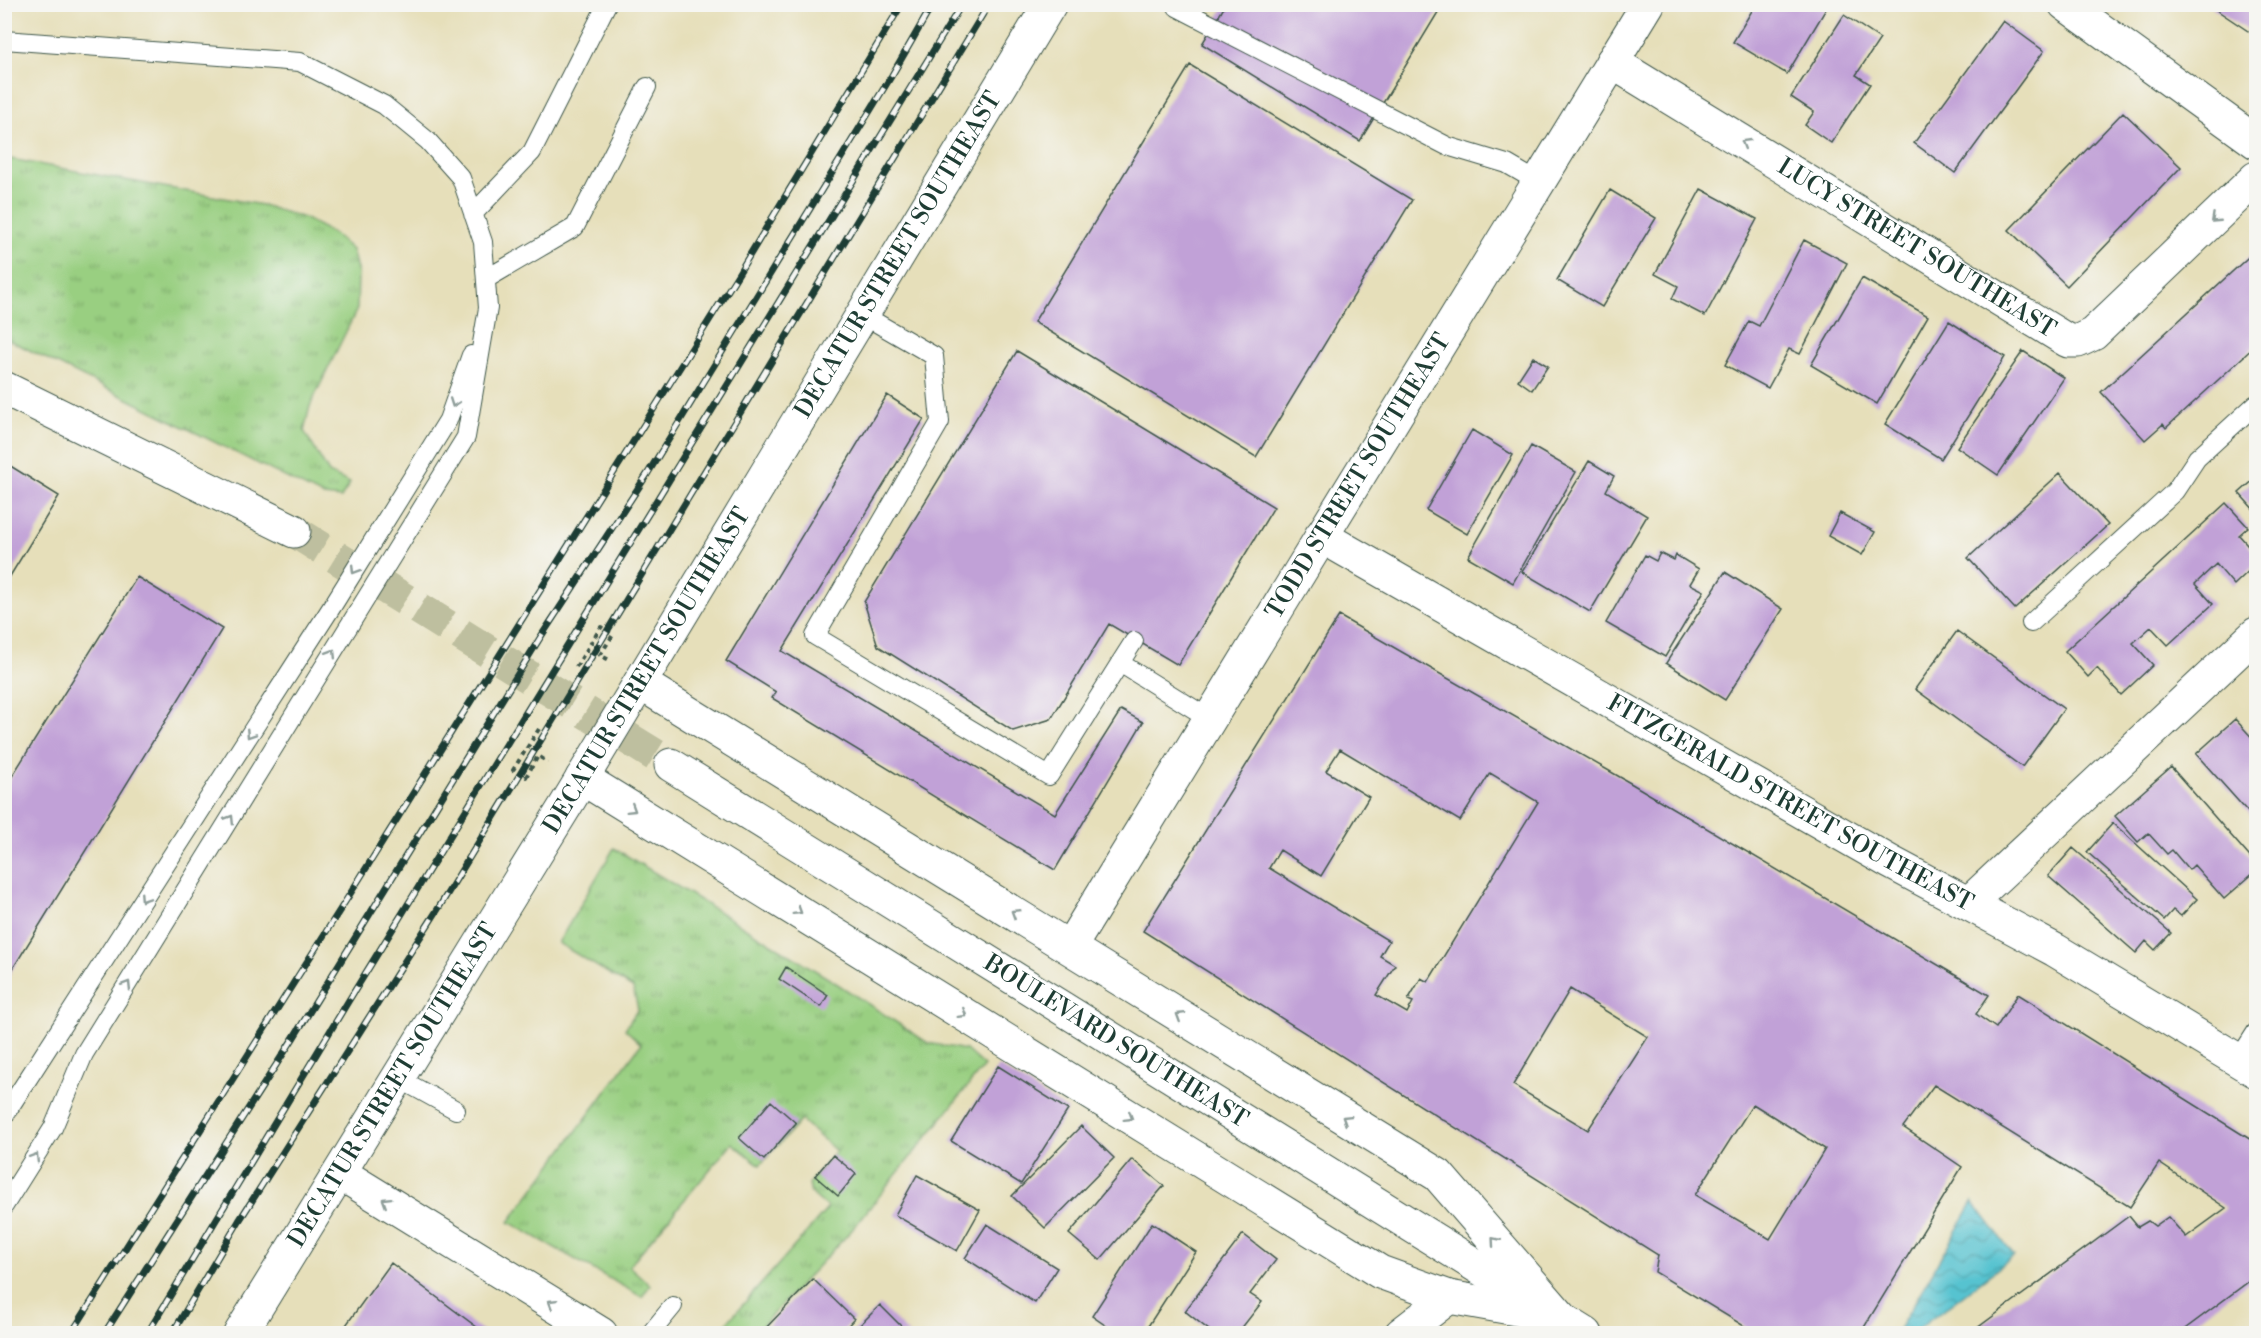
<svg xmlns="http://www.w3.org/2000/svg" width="2261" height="1338" font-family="'Libre Bodoni',serif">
	<defs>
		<pattern id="grass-tufts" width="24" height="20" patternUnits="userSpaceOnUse" patternTransform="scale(1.5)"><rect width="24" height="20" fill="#99cf81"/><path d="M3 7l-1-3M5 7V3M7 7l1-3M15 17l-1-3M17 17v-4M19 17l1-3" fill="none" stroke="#7ca96a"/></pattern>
		<pattern id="water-waves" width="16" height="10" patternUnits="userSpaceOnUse" patternTransform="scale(1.5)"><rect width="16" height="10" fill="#57c3d0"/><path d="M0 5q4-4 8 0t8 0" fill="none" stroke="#47a0aa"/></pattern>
	</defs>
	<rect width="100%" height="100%" fill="#f6f6f2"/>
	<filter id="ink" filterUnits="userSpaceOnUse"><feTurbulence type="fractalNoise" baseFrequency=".0167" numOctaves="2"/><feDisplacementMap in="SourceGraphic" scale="12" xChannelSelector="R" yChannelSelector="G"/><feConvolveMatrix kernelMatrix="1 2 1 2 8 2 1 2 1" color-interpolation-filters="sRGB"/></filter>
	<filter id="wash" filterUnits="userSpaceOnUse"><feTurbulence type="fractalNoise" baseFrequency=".008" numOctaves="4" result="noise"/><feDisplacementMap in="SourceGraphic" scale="24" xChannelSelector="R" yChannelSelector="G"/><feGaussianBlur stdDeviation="1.35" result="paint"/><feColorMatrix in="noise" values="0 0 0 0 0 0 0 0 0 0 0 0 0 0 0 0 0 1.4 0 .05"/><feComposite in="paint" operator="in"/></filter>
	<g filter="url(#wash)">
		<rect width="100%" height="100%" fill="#e6dfba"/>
		<!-- grass -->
		<path fill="url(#grass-tufts)" stroke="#5c865a" stroke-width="1.5" d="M 5,158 L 262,205 L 304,218 L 334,234 L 352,250 L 358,273 L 357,309 L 310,406 L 304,431 L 329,473 L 350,483 L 341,498 L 323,496 L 5,338 Z
			M 614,848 L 836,983 L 928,1043 L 966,1050 L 984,1066 L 851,1231 L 755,1333 L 718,1333 L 828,1208 L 811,1193 L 809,1183 L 836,1151 L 801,1120 L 760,1165 L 732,1143 L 629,1266 L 650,1285 L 642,1297 L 509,1222 L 641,1044 L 625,1029 L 638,1009 L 633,988 L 558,943 Z"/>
		<!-- water -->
		<path fill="url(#water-waves)" stroke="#3b8082" stroke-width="1.5" d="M 1973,1202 L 2014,1256 L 1913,1333 L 1902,1333 L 1898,1331 Z"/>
		<g id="blocks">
			<!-- building -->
			<path fill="#c1a1d7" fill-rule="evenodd" d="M 1226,4 L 1443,4 L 1360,141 L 1202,44 Z
				M 1756,4 L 1829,4 L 1787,74 L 1733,42 Z
				M 2214,5 L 2256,5 L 2256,31 L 2254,35 L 2212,7 Z
				M 1844,15 L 1880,39 L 1856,75 L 1870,84 L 1831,143 L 1805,125 L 1814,112 L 1791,97 Z
				M 2003,21 L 2044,51 L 1955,173 L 1914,143 Z
				M 1190,65 L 1412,200 L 1256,457 L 1034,322 Z
				M 2123,112 L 2181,167 L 2067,286 L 2009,230 Z
				M 1701,189 L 1757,219 L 1705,316 L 1672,299 L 1678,286 L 1655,274 Z
				M 1610,190 L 1656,218 L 1602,307 L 1557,280 Z
				M 1804,240 L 1847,263 L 1800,354 L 1789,349 L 1768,388 L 1725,365 L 1749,321 L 1759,326 Z
				M 2256,250 L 2256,345 L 2166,428 L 2163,424 L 2145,440 L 2101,392 Z
				M 1862,278 L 1928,316 L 1877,404 L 1811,365 Z
				M 1949,321 L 2005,357 L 1941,459 L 1885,424 Z
				M 1017,351 L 1274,507 L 1178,665 L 1109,624 L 1051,719 L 1013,731 L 878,646 L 864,602 Z
				M 2023,351 L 2064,378 L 1998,475 L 1957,447 Z
				M 1533,357 L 1548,366 L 1532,390 L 1518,380 Z
				M 887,395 L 924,419 L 782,651 L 1055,814 L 1121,710 L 1143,722 L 1055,870 L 772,698 L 776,692 L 726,661 Z
				M 1472,430 L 1513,455 L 1467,534 L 1426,510 Z
				M 1531,446 L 1576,472 L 1513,583 L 1468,557 Z
				M 1589,461 L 1614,476 L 1606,491 L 1647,516 L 1590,612 L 1522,572 Z
				M 4,462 L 59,496 L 4,586 Z
				M 2060,473 L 2108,525 L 2015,609 L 1968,558 Z
				M 2256,478 L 2256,512 L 2239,493 Z
				M 2226,503 L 2248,527 L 2239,535 L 2256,554 L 2256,564 L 2234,585 L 2216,564 L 2195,584 L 2213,604 L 2168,645 L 2151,627 L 2133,643 L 2153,665 L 2121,695 L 2097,668 L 2088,677 L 2065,651 Z
				M 1840,513 L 1875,532 L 1862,555 L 1828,536 Z
				M 1660,553 L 1674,560 L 1676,555 L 1699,569 L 1690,584 L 1704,591 L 1665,657 L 1606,623 L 1645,555 L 1656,561 Z
				M 1725,572 L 1783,609 L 1725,700 L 1666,663 Z
				M 137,577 L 222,629 L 4,983 L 4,789 Z
				M 1339,616 L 1632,784 L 1989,995 L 1976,1014 L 1996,1028 L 2018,994 L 2256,1143 L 2256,1276 L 2178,1334 L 1969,1334 L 2129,1216 L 2138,1227 L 2148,1221 L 2155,1226 L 2168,1217 L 2186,1237 L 2226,1208 L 2159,1163 L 2130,1207 L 1934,1085 L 1903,1127 L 1962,1167 L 1860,1334 L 1757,1334 L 1655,1272 L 1658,1255 L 1143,931 ZM 1340,749 L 1460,821 L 1490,773 L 1538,802 L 1428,982 L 1421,978 L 1408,1000 L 1413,1002 L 1407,1013 L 1376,995 L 1395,965 L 1380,956 L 1389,941 L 1269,868 L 1280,850 L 1321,876 L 1369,797 L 1326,771 ZM 1570,989 L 1648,1037 L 1588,1130 L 1513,1085 ZM 1753,1104 L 1825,1149 L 1770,1239 L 1695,1195 Z
				M 1957,631 L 2064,709 L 2022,767 L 1915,689 Z
				M 2235,719 L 2256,742 L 2256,821 L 2196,754 Z
				M 2171,767 L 2256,864 L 2256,871 L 2224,899 L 2194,865 L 2189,870 L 2172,850 L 2167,854 L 2148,833 L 2138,842 L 2115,816 Z
				M 2113,823 L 2197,899 L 2181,916 L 2173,910 L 2164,920 L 2087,852 Z
				M 2073,848 L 2171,933 L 2155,950 L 2146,941 L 2136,953 L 2048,876 Z
				M 786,967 L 828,995 L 821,1007 L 779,979 Z
				M 998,1066 L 1068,1110 L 1021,1184 L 951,1141 Z
				M 771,1101 L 796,1123 L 764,1160 L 739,1138 Z
				M 1081,1126 L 1114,1158 L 1045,1228 L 1012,1196 Z
				M 833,1155 L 856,1174 L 838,1196 L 815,1176 Z
				M 1132,1159 L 1164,1186 L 1100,1260 L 1069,1234 Z
				M 917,1175 L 980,1210 L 957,1251 L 895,1215 Z
				M 1152,1223 L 1196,1252 L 1143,1334 L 1118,1334 L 1092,1316 Z
				M 987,1224 L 1057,1268 L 1035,1303 L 965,1258 Z
				M 1243,1234 L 1276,1260 L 1250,1294 L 1262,1302 L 1237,1334 L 1214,1334 L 1185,1311 Z
				M 391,1263 L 486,1334 L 344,1334 L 341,1332 Z
				M 813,1279 L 854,1319 L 840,1334 L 760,1334 Z
				M 880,1305 L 909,1334 L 851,1334 Z"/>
		</g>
	</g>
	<g filter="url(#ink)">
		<use href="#blocks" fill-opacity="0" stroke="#3d5548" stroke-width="1.5"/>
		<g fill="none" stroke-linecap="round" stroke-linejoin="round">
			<!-- secondary-tunnel -->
			<path stroke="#bebf9f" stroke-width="33" stroke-dasharray="33 16" stroke-linecap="butt" d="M 294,531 L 671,765"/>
			<defs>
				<path id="service" d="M 1177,7 L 1447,146 L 1507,164 L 1538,182
					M 4,40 L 300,62 L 384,105 L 428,141 L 461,178 L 483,242 L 488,308 L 466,437 L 84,1054 L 53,1128 L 4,1206
					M 473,214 L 532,152 L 607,4
					M 486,279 L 575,227 L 647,87
					M 863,315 L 934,356 L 940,422 L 815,636 L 1049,776 L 1120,663 L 1210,719
					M 2031,623 L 2175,491 L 2197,458 L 2256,404
					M 1120,663 L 1134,641
					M 2238,1060 L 2256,1032
					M 398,1078 L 456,1110
					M 4,1116 L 333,605 L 448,420 L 471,355
					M 650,1334 L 673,1306"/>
				<g id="minor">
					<path id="s1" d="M 1612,62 L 2068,341 L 2078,341 L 2093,334 L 2256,178"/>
					<path id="s2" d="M 1321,536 L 1890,862 L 2055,950 L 2256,1071"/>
					<path d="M 1969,903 L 2256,634"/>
					<path id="s3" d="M 1070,947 L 1648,4"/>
					<path d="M 340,1173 L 601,1334"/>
					<path d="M 1401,1334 L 1449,1297"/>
				</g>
				<path id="tertiary" d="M 2065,4 L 2256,142"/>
				<g id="secondary">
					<path d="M 4,388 L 294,531"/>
					<path d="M 640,683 L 1438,1175 L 1561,1317"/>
					<path id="s4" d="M 671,765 L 1586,1334"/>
					<path d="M 582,778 L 1380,1272 L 1449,1297 L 1561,1317"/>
					<path id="s5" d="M 240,1334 L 566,805 L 1050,4"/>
				</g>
			</defs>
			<!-- service casing -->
			<use href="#service" stroke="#3d5548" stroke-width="20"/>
			<!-- minor casing -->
			<use href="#minor" stroke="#3d5548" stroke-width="35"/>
			<!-- tertiary casing -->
			<use href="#tertiary" stroke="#3d5548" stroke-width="35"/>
			<!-- secondary casing -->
			<use href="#secondary" stroke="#3d5548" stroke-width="35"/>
			<!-- path -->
			<path stroke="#3d5548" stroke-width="4" stroke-dasharray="4.5 4.5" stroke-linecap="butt" d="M 576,667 L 601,627 L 613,635 L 600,655 L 611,661
				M 539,729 L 513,770 L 526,777 L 538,756 L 548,762"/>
			<!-- service -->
			<use href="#service" stroke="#fff" stroke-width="18"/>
			<!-- minor -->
			<use href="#minor" stroke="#fff" stroke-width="33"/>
			<!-- tertiary -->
			<use href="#tertiary" stroke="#fff" stroke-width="33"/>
			<!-- secondary -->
			<use href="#secondary" stroke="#fff" stroke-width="33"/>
			<defs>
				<path id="rail" d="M 71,1334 L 350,894 L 737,276 L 902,4
					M 104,1334 L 294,1037 L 540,638 L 648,473 L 892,75 L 933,4
					M 147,1334 L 349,1000 L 962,4
					M 172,1334 L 239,1221 L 438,909 L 989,4"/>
			</defs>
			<!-- rail casing -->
			<use href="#rail" stroke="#1f3d34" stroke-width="7"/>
			<!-- rail -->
			<use href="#rail" stroke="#f6f6f2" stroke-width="4.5" stroke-dasharray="14" stroke-linecap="butt"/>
		</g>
		<!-- one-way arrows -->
		<defs><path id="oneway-chevron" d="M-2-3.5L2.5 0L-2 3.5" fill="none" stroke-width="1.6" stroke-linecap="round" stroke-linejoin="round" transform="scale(1.5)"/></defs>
		<g stroke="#8f9e9a">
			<use href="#oneway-chevron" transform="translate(1745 143) rotate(-149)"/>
			<use href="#oneway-chevron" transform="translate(2215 219) rotate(137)"/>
			<use href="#oneway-chevron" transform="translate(454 403) rotate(110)"/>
			<use href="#oneway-chevron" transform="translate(355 570) rotate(122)"/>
			<use href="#oneway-chevron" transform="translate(332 653) rotate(-58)"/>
			<use href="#oneway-chevron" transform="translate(250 734) rotate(123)"/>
			<use href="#oneway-chevron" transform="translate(632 809) rotate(32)"/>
			<use href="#oneway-chevron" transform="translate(230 819) rotate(-58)"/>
			<use href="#oneway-chevron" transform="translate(144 898) rotate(123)"/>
			<use href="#oneway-chevron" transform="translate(798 911) rotate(32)"/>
			<use href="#oneway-chevron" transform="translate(1015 913) rotate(-148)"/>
			<use href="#oneway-chevron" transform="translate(127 985) rotate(-58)"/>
			<use href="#oneway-chevron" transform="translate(963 1014) rotate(32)"/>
			<use href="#oneway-chevron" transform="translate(1180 1016) rotate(-148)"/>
			<use href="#oneway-chevron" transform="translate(1129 1117) rotate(32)"/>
			<use href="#oneway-chevron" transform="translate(1346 1119) rotate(-148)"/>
			<use href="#oneway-chevron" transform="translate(35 1157) rotate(-58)"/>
			<use href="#oneway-chevron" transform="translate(386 1201) rotate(-148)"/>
			<use href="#oneway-chevron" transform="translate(1495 1241) rotate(-131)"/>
			<use href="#oneway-chevron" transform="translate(552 1303) rotate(-148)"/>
		</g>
	</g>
	<g text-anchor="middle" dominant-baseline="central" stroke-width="4.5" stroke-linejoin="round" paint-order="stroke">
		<!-- street labels -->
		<g font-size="24" fill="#1f3d34" stroke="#f6f6f2">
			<text stroke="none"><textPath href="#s1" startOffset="357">LUCY STREET SOUTHEAST</textPath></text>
			<text stroke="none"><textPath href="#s5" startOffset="1264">DECATUR STREET SOUTHEAST</textPath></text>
			<text stroke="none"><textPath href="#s3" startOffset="552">TODD STREET SOUTHEAST</textPath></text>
			<text stroke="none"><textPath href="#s5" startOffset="778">DECATUR STREET SOUTHEAST</textPath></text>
			<text stroke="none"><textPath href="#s2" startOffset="540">FITZGERALD STREET SOUTHEAST</textPath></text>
			<text stroke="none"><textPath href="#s4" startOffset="524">BOULEVARD SOUTHEAST</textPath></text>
			<text stroke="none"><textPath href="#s5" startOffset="292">DECATUR STREET SOUTHEAST</textPath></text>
		</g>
	</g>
	<!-- margin -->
	<rect width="2261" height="1338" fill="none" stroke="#f6f6f2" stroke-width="24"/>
</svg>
